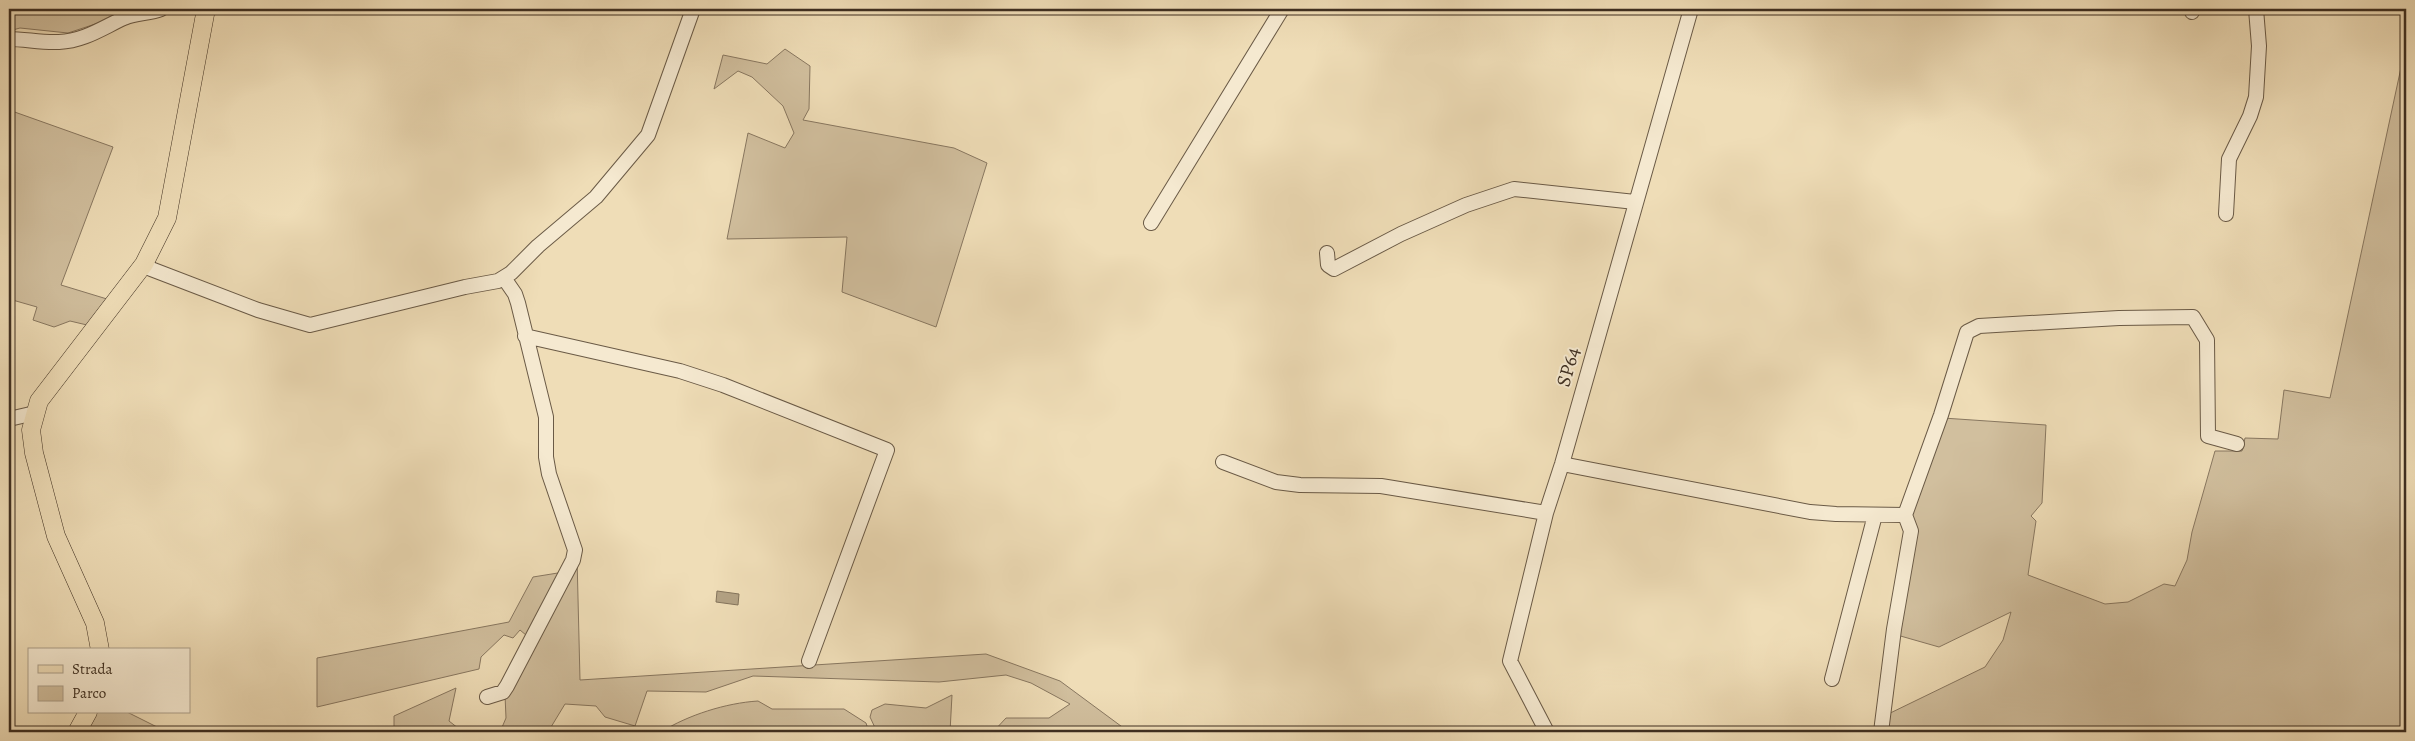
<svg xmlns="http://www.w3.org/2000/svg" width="2415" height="741" font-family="Alegreya,serif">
	<rect width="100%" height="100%" fill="#efddb7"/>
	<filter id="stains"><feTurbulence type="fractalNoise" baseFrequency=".004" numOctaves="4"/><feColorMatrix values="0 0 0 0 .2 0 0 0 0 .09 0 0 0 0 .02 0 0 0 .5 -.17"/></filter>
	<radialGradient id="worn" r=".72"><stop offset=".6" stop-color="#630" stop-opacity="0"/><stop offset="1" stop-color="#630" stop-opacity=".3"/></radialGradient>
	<!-- green -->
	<path fill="#d1bf9e" stroke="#887760" d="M 9,9 L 141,9 L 68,33 L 20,28 L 9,31 Z
		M 785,49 L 810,66 L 809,109 L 803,120 L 954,148 L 987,163 L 936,327 L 842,292 L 847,237 L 727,239 L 748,133 L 785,148 L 794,133 L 783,106 L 752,77 L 738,71 L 714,89 L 723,55 L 767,64 Z
		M 2402,63 L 2406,64 L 2406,732 L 1878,732 L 1880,718 L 1985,667 L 2003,640 L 2011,612 L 1939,647 L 1897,635 L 1909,514 L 1943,418 L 2046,425 L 2042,503 L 2031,516 L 2036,521 L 2028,575 L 2105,604 L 2128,602 L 2164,584 L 2175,586 L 2187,560 L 2192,532 L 2215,451 L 2242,451 L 2245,438 L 2278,439 L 2284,390 L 2330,398 Z
		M 9,110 L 113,147 L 61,285 L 107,299 L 87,325 L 70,321 L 54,327 L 33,320 L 37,307 L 9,299 Z
		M 577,557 L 580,680 L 986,654 L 1060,681 L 1129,732 L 993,732 L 1006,718 L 1049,718 L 1070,704 L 1031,683 L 1006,675 L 939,682 L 753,676 L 706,692 L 647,691 L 635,726 L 605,717 L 596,706 L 565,704 L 548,732 L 500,732 L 506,718 L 505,695 L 533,641 L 520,630 L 513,638 L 504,635 L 481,657 L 479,669 L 317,707 L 317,658 L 509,622 L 533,577 L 564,572 Z
		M 456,688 L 449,721 L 463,732 L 394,732 L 394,716 Z
		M 952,695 L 950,732 L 877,732 L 870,717 L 872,710 L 885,704 L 926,708 Z
		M 758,701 L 772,709 L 844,709 L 866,723 L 869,732 L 661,732 C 688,715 726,703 758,701 Z
		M 92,712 L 127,712 L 167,732 L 83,732 Z"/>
	<!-- water -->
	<path fill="#b3a284" stroke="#84745c" d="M 717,591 L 739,594 L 738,605 L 716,602 Z"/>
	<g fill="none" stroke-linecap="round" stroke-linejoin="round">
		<defs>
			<path id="minor" d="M 2191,9 L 2192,12
				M 9,39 C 25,39 42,43 59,42 C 84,41 102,28 124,18 C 136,12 149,14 161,9
				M 2226,214 L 2229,159 L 2250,116 L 2256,97 L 2259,46 L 2256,9
				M 1151,223 L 1282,9
				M 1327,253 L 1328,265 L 1334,269 L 1401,234 L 1466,205 L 1514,189 L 1635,202
				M 144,264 L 151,269 L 258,310 L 310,325 L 465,287 L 498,281 L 511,273 L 538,246 L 596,197 L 648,135 L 693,9
				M 525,336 L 680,371 L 723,385 L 887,450 L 809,661
				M 9,419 L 35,413
				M 1223,462 L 1276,482 L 1300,485 L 1381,486 L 1546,513
				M 1562,464 L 1810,512 L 1836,514 L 1905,515 L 1941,415 L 1967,332 L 1979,326 L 2119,318 L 2193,317 L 2207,340 L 2208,436 L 2237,444
				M 1832,679 L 1875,515
				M 487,697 L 503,692 L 507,686 L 573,560 L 575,550 L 549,474 L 546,457 L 546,417 L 518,303 L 515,294 L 504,278
				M 1547,732 L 1510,661 L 1546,513 L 1562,464 L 1691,9
				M 1881,732 L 1894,629 L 1911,531 L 1905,515"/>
			<path id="major" d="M 100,650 L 95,623 L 56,536 L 34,453 L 31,430 L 39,401 L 144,264 L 167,218 L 206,9
				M 77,732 L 88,712"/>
		</defs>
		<!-- minor casing -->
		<use href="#minor" stroke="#6a5a46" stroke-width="16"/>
		<!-- major casing -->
		<use href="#major" stroke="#3e2f21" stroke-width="19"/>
		<!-- minor -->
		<use href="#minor" stroke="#f5e9d0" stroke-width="14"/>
		<!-- major -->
		<use href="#major" stroke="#efddb7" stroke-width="18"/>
	</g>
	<g text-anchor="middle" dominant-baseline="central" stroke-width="4" stroke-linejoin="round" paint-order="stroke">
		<!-- street labels -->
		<g font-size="20" fill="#3e2f21" stroke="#f5e9d0">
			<text transform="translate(1568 367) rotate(-74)">SP64</text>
		</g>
	</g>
	<!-- margin -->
	<rect width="2415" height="741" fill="none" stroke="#efddb7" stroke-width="30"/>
	<rect x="10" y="10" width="2395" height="721" fill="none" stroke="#3e2f21" stroke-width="2.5"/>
	<rect x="15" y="15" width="2385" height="711" fill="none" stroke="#3e2f21"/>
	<!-- legend -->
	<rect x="28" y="648" width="162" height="65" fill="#f5e9d0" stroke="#ac9f8a"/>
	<rect x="38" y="665" width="25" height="8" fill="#efddb7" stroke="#ac9f8a"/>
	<text x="72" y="674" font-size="15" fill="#3e2f21">Strada</text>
	<rect x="38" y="686" width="25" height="15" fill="#d1bf9e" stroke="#ac9f8a"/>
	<text x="72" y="698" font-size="15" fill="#3e2f21">Parco</text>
	<rect width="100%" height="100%" filter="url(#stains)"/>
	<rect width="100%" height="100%" fill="url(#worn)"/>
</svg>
